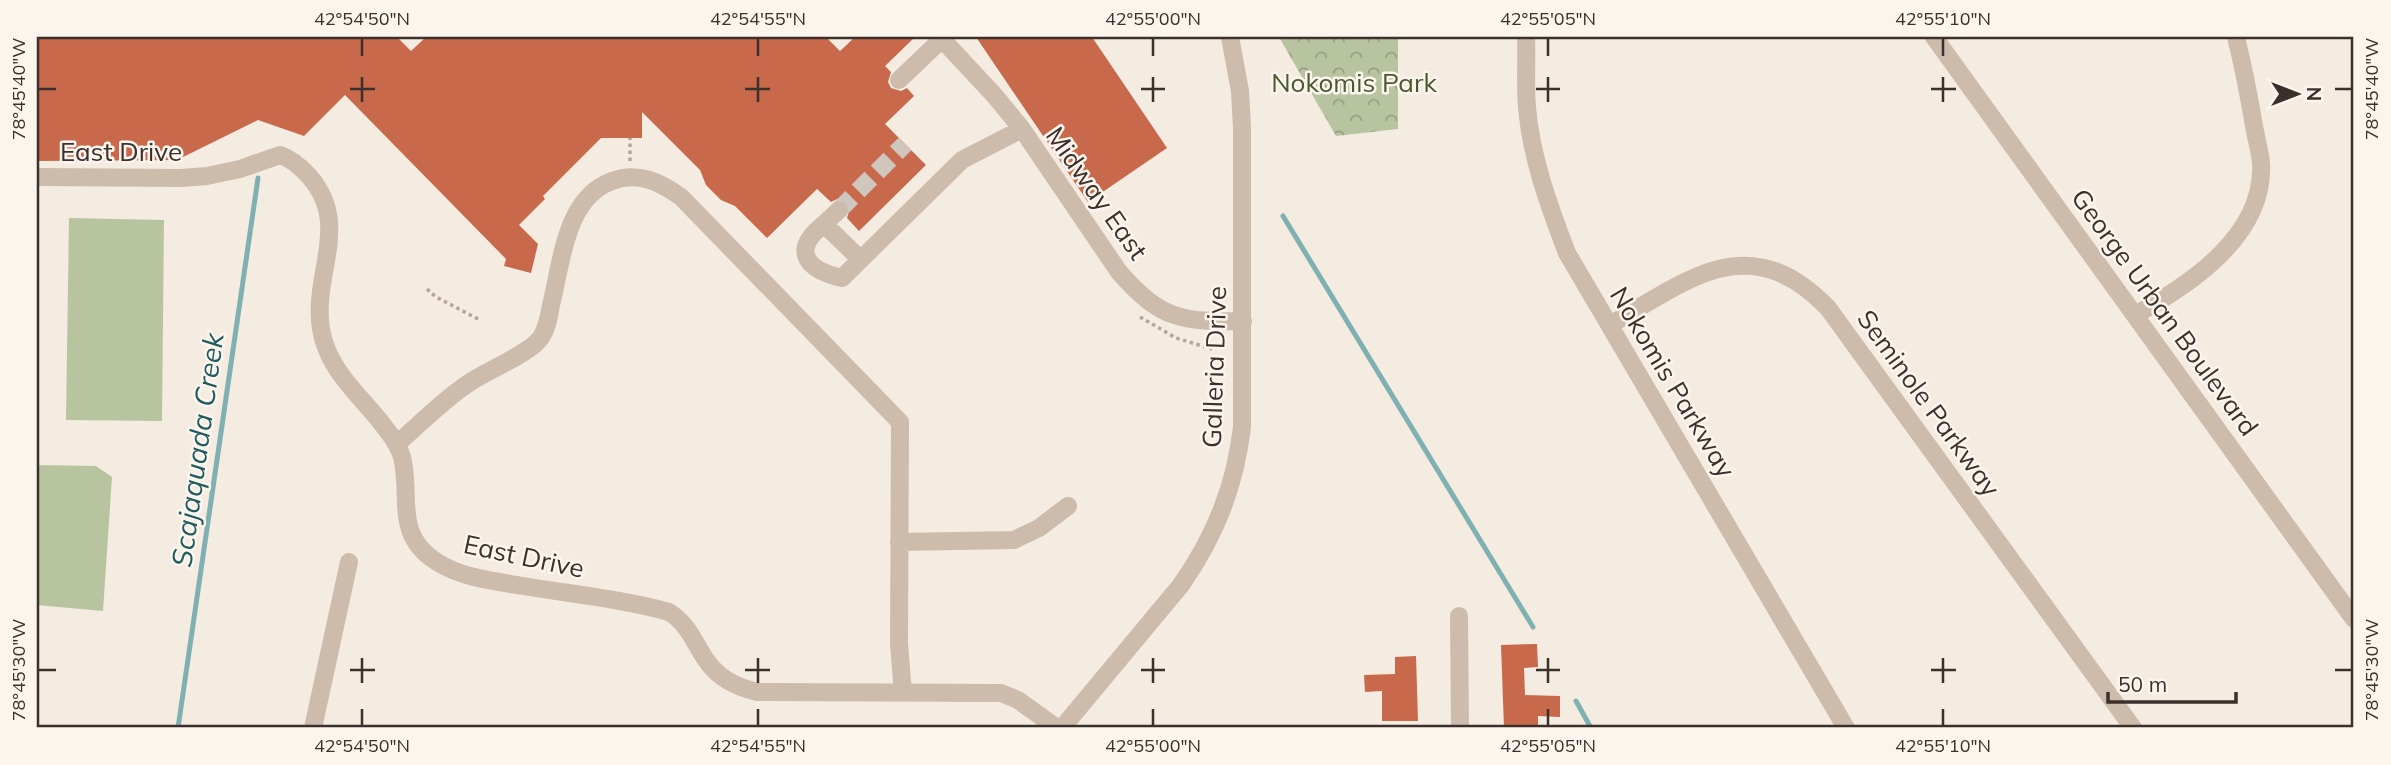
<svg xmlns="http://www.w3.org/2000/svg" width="2391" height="765" font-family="Mulish,sans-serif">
	<defs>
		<pattern id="park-crowns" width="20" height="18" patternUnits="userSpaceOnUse" patternTransform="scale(1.75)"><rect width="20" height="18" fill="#b8c4a0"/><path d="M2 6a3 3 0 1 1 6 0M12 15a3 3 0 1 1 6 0" fill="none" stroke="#97a083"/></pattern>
	</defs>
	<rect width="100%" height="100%" fill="#f4ebe1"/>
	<!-- park -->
	<path fill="url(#park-crowns)" d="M 1279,37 L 1398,37 L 1398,129 L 1336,136 Z"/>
	<!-- pitch -->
	<path fill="#b8c4a0" d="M 69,218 L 164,220 L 162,421 L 66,420 Z
		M 37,465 L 96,466 L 112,477 L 103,611 L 37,605 Z"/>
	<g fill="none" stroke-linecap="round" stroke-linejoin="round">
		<!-- stream -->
		<path stroke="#7fb0b2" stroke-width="5" d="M 1283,216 L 1533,627
			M 1576,701 L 1591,728
			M 178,728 L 258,178"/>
	</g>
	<!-- building -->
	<path fill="#c8694b" d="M 37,37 L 397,37 L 411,51 L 426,37 L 826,37 L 840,51 L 855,37 L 915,37 L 885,66 L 891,72 L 888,82 L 891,88 L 901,91 L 907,88 L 914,96 L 885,124 L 926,165 L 859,231 L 847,218 L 850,208 L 847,202 L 837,199 L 831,202 L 817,189 L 767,238 L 735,206 L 721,200 L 706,185 L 700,170 L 642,112 L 642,138 L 601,138 L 543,196 L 545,199 L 519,225 L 538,244 L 531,273 L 504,266 L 506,259 L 345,95 L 304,136 L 258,120 L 177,160 L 37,161 Z
		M 976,37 L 1092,37 L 1167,148 L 1088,202 Z
		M 1537,644 L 1538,667 L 1524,668 L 1525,695 L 1560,696 L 1560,717 L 1538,716 L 1538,728 L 1504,728 L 1501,645 Z
		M 1416,656 L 1418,721 L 1382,721 L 1382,691 L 1365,692 L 1364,675 L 1395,674 L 1395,657 Z"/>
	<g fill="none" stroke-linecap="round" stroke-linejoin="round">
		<!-- minor-tunnel -->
		<path stroke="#cfc6bd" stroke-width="18" stroke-dasharray="18 9" stroke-linecap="butt" d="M 839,210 L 905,144"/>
		<!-- path -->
		<path stroke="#b9a596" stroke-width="3.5" stroke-dasharray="3.5 3.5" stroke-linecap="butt" d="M 630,161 L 630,138
			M 427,289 L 436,297 L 480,320
			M 1140,317 L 1176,338 L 1212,349"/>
		<!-- minor -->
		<path stroke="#cdbbac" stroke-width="18" d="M 940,37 L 995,96 L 1022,129 L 1119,272 C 1161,320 1182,322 1243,321
			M 1526,37 C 1527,60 1525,84 1527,107 C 1531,157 1549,206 1567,253 L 1846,728
			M 1934,37 L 2354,619
			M 899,80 L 942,39
			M 37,177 L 181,178 L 207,176 L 240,169 L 280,155 C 292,159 300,166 309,176 C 352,225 312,273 321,329 C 328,372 362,396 386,429 C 393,438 399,446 402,457 C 412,498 393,534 437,562 C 462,578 494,581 523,586 C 571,594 622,599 669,612 C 688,624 694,642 706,660 C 719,679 737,687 757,692 L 1001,693 L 1018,700 L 1057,728
			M 824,224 L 839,210
			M 860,259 L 824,224 C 790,251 807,270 842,278 L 962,160 L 1022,129
			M 2135,315 C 2191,284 2265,235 2261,163 C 2260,151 2256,138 2254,126 C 2249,96 2243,66 2236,37
			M 1610,325 C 1689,279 1750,227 1828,308 L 2133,728
			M 397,444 C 420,424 441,402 466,385 C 485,371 525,356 539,340 C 547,331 549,316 551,305 C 562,262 565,198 612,181 C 638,171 660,182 681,197 L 900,422 L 899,644 L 903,693
			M 899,542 L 1014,540 L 1039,528 L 1068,506
			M 1459,616 L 1460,728
			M 313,728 L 349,562
			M 1062,728 L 1181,585 C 1215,536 1235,487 1242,427 L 1242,128 L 1240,91 L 1230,37"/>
	</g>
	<!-- ticks -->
	<path fill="none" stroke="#3b302b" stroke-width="2.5" d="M 362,38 L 362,56M 758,38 L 758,56M 1153,38 L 1153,56M 1548,38 L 1548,56M 1943,38 L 1943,56M 362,77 L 362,102M 758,77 L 758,102M 1153,77 L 1153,102M 1548,77 L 1548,102M 1943,77 L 1943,102M 38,89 L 56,89M 350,89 L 375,89M 745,89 L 770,89M 1141,89 L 1165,89M 1536,89 L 1560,89M 1931,89 L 1956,89M 2335,89 L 2352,89M 362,658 L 362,683M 758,658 L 758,683M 1153,658 L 1153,683M 1548,658 L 1548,683M 1943,658 L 1943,683M 38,670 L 56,670M 350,670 L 375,670M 745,670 L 770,670M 1141,670 L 1165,670M 1536,670 L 1560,670M 1931,670 L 1956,670M 2335,670 L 2352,670M 362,709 L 362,726M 758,709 L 758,726M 1153,709 L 1153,726M 1548,709 L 1548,726M 1943,709 L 1943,726"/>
	<g text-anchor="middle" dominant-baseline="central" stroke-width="5" stroke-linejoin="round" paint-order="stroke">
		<!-- park labels -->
		<g font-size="26" fill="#4a5a2e" stroke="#fbf5ee">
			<text x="1354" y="82">Nokomis Park</text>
		</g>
		<!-- street labels -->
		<g font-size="26" fill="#3b302b" stroke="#fbf5ee">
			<text x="121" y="151">East Drive</text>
			<text transform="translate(1097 193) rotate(55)">Midway East</text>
			<text transform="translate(2165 312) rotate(54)">George Urban Boulevard</text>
			<text transform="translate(1214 367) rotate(-88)">Galleria Drive</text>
			<text transform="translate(1673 382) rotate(59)">Nokomis Parkway</text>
			<text transform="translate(1929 403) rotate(54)">Seminole Parkway</text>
			<text transform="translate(524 556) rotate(12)">East Drive</text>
		</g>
		<!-- water labels -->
		<g font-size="28" font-style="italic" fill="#1f5a5e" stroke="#fbf5ee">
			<text transform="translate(197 450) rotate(-82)">Scajaquada Creek</text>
		</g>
	</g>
	<!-- border -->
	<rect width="2391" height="765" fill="none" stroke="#fbf5ee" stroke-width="77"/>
	<!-- north arrow -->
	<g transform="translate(2297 94) rotate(90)" stroke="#fbf5ee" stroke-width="5" paint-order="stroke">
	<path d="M0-5L12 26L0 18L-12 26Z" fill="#3b302b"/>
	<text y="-10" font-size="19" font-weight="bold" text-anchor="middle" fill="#3b302b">N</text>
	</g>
	<!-- scale -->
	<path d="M2108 692v10h128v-10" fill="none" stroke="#3b302b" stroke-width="3.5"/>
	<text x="2118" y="692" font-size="21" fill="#3b302b" stroke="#fbf5ee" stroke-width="5" paint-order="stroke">50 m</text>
	<rect x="38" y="38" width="2314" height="688" fill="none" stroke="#3b302b" stroke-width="2.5"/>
	<g font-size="18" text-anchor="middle" fill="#3b302b">
		<text x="362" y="25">42°54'50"N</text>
		<text x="758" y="25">42°54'55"N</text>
		<text x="1153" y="25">42°55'00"N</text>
		<text x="1548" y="25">42°55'05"N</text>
		<text x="1943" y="25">42°55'10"N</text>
		<text transform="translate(2372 89) rotate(-90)" y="6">78°45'40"W</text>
		<text transform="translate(19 89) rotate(-90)" y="6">78°45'40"W</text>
		<text transform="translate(2372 670) rotate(-90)" y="6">78°45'30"W</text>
		<text transform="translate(19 670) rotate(-90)" y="6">78°45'30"W</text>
		<text x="362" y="752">42°54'50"N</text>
		<text x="758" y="752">42°54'55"N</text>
		<text x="1153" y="752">42°55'00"N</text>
		<text x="1548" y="752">42°55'05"N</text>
		<text x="1943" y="752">42°55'10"N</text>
	</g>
</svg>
